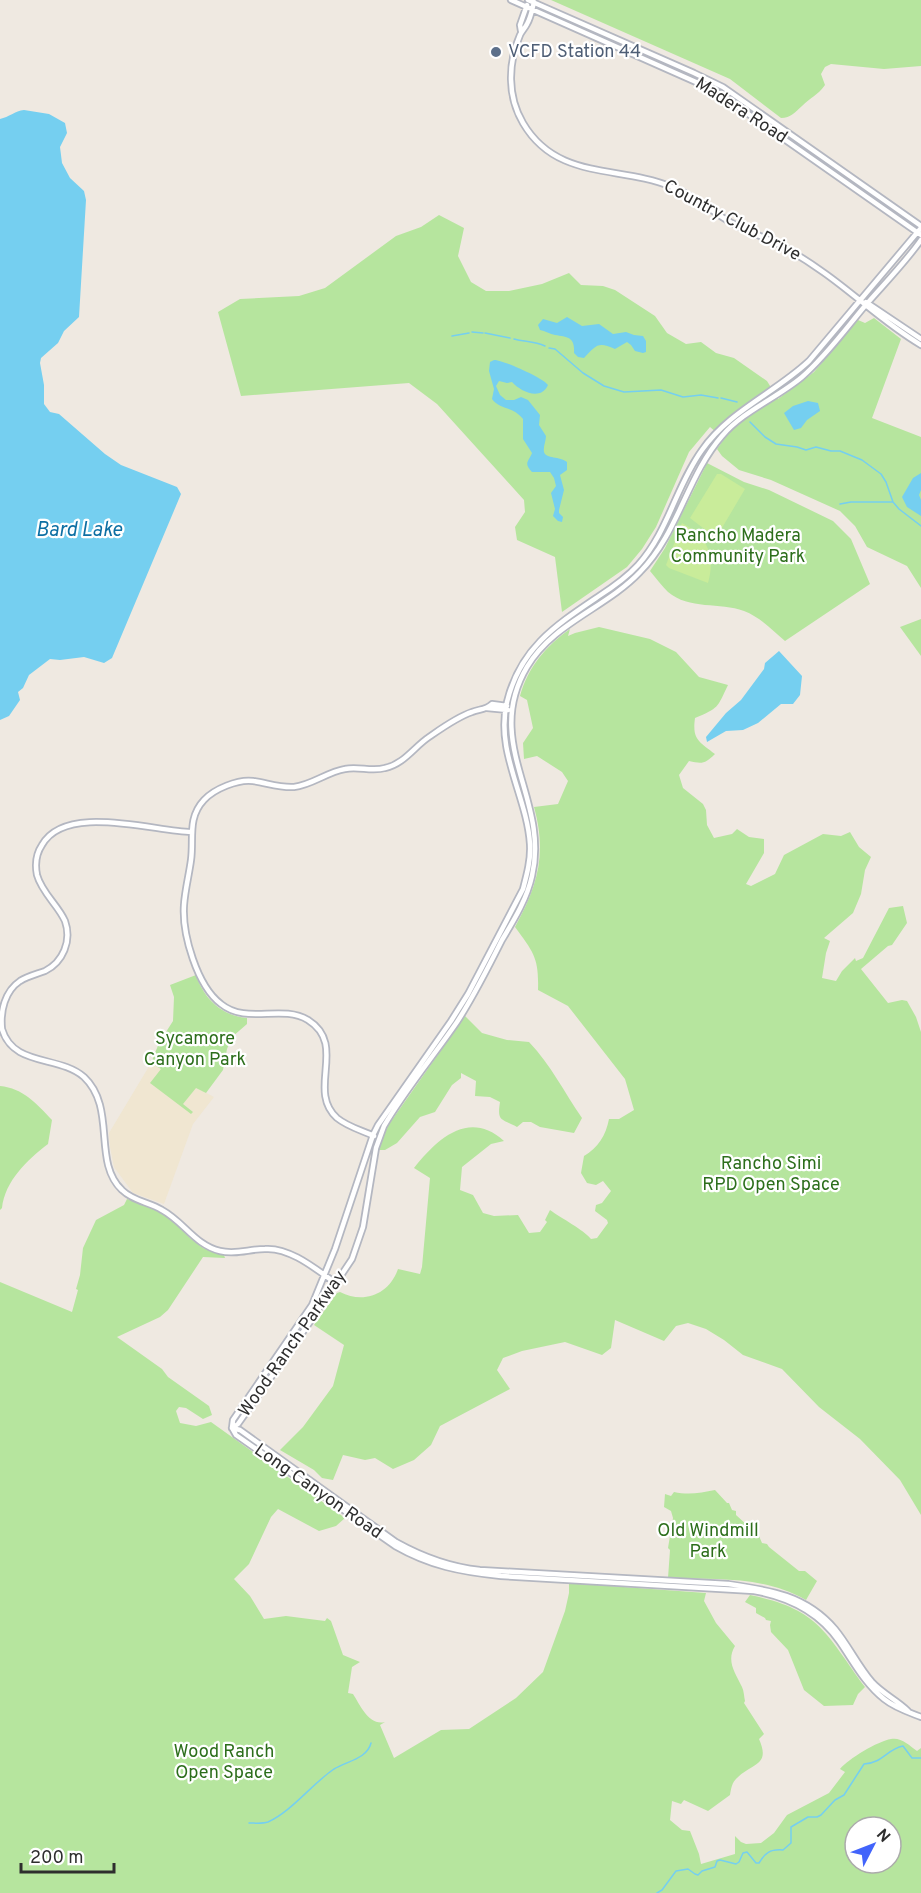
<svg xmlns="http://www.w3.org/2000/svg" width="921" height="1893" font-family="Overpass,sans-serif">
	<rect width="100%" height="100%" fill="#efe9e1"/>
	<!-- education -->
	<path fill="#f0e6d1" d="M 151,1063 L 214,1097 L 193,1124 L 164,1204 L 133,1193 L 114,1167 L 110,1147 L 109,1133 Z"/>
	<!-- green -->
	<path fill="#b6e59e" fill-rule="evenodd" d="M 551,0 L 921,0 L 921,66 L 884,69 L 831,64 L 825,67 L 821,74 L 825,85 C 817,96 811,97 802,106 C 795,112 791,118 781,118 L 730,79 Z
		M 439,215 L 464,228 L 458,256 L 471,282 L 486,291 L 509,291 L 542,284 L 569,273 L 581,285 L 603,286 L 615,290 L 655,316 L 667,333 L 686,344 L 701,342 L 716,353 L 734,358 L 767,381 L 778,399 L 814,372 L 858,320 L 865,323 L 874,318 L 901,339 L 872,418 L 921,437 L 921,588 L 907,566 L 867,547 L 855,526 L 840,511 L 771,480 L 739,470 L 722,456 L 717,449 L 724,439 L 710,427 L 689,452 L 656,527 L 642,549 L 627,567 L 562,612 L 555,557 L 517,540 L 515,527 L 525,512 L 524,500 L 437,404 L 409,383 L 241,396 L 218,312 L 240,299 L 299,296 L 325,288 L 396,236 L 421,227 Z
		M 707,463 L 744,482 L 769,490 L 833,521 L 851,539 L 870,584 L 785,641 C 772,630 760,617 744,611 C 720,602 689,610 668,592 C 662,586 656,578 650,571 L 665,548 Z
		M 921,619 L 921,656 L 900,627 Z
		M 599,627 L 650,639 L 676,652 L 699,677 L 728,685 C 717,708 719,708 695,718 C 692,740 699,741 715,754 C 705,764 702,764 689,761 L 679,775 L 683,788 L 703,804 L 706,810 L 707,825 L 714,838 L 732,834 L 737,829 L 749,837 L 764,839 L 764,853 L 746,884 L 751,886 L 775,874 L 784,855 L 823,834 L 841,836 L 850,832 L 859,847 L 871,857 L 865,870 L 861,894 L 853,913 L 824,938 L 830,941 L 826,953 L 822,978 L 836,981 L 842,971 L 855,958 L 856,961 L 863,958 L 889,908 L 903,906 L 907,923 L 892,945 L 888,946 L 861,969 L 888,1003 L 902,1000 L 907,1001 L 916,1017 L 921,1032 L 921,1515 L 900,1480 L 860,1439 L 819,1407 L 782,1369 L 743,1355 L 724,1340 L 706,1329 L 688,1323 L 676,1326 L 664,1341 L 615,1320 L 611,1348 L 602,1355 L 565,1342 L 522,1351 L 503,1358 L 497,1370 L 510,1389 L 440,1426 L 431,1445 L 414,1460 L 393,1469 L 375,1458 L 365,1460 L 343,1455 L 333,1480 L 322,1478 L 314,1470 L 280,1450 L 303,1427 L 333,1386 L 344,1345 L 314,1325 L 337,1293 L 340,1292 C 363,1304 389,1295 398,1269 L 420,1274 L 422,1267 L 430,1178 L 414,1168 C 437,1139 469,1109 504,1141 L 491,1144 L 462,1167 L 460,1190 L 473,1195 L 483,1213 L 494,1216 L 518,1215 L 529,1233 L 540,1232 L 547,1222 L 545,1220 L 550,1210 C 561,1218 584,1230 591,1239 L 597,1238 L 608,1223 L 607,1220 L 595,1211 L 596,1205 L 602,1203 L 611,1191 L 603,1181 L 596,1185 L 587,1183 L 581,1173 L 584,1156 C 598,1148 606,1135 609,1119 L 619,1119 L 634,1110 L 625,1079 L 568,1006 L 538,990 C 539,958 534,953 515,927 C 538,885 547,854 534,807 L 558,804 L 568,781 L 562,772 L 537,756 L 524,759 L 523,743 L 533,728 L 527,700 L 520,696 C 528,667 546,646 570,629 L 568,636 L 575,633 Z
		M 196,975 C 204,999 222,1016 247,1018 L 247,1024 L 232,1037 L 227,1049 L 223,1070 L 206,1093 L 196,1088 L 183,1104 L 193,1112 L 191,1114 L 150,1083 L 161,1069 L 151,1063 L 159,1043 L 173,1021 L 174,997 L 170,985 Z
		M 465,1016 L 482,1033 L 507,1040 L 529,1042 C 551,1065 564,1092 582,1118 L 574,1133 L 540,1127 L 531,1122 L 523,1122 L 517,1127 C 501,1118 497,1122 500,1102 L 490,1097 L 475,1096 L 476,1081 L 461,1073 L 461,1078 L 452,1085 L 435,1112 L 420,1117 L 397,1143 L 385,1150 L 378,1150 L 387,1127 Z
		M 0,1086 C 23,1088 37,1104 52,1120 L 48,1144 C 27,1160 5,1181 2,1208 L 0,1210 Z
		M 127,1199 L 151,1206 L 169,1217 L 190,1238 L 203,1248 L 224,1255 L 225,1258 L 203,1257 L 168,1310 L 160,1317 L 117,1337 L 162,1369 L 168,1377 L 209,1406 L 212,1415 L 203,1419 L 186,1408 L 179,1407 L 176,1411 L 180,1423 L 196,1426 L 211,1422 L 345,1518 L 336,1526 L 319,1531 L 278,1509 L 271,1517 L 249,1564 L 234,1579 L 250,1596 L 264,1619 L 286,1616 L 325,1621 L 327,1618 L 331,1621 L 343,1655 L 360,1662 L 352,1667 L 348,1693 L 353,1694 C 360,1705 369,1726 385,1722 L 380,1725 L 394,1758 L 441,1730 L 469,1729 L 516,1698 L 543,1672 L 565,1611 L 569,1593 L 569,1583 L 706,1593 L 704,1601 L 716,1623 L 735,1646 C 726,1661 735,1672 742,1687 C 744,1691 744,1697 745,1701 L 744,1703 L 764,1734 L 759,1739 C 771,1766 752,1763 737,1778 C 732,1782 731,1789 730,1795 L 708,1811 L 684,1800 L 681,1804 L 672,1801 L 670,1820 L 682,1830 L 690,1831 L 699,1854 L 701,1864 L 735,1854 L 735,1836 L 741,1842 L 746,1844 L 761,1843 L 774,1833 L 787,1815 L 829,1793 L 845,1772 L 840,1769 C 848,1759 878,1741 891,1739 C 901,1737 909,1745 917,1751 L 921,1748 L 921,1893 L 0,1893 L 0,1282 L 72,1312 L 78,1290 L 76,1289 L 80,1275 L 83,1248 L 96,1220 L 124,1205 ZM 855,1827 L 891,1827 L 891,1863 L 855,1863 Z
		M 715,1490 L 727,1503 L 729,1503 L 732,1510 L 736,1511 L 736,1515 L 759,1536 L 762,1543 L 767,1544 L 769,1547 L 799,1571 L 805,1571 L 817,1581 L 806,1600 C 762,1575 716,1580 668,1578 L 670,1550 L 668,1548 L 673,1518 L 671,1511 L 664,1507 L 665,1494 L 671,1496 L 674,1492 C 688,1495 701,1493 715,1490 Z
		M 750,1595 C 820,1609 826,1634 865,1687 L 858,1694 L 853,1705 L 824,1706 L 804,1690 L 788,1650 L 771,1632 L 770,1625 L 771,1621 L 766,1620 L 765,1618 L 756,1613 L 756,1608 L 745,1602 Z"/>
	<!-- pitch -->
	<path fill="#c9ec9a" d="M 717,474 L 721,474 L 745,489 L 716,538 L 690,518 Z
		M 682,523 C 707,536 716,555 708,583 L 669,568 L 666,565 Z"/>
	<!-- water -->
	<path fill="#75cff0" d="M 24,110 L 49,114 L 65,123 L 67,133 L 60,147 L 62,163 L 70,178 L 84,191 L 86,200 L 79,317 L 64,331 L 58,343 L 41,358 L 40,363 L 44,385 L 44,404 L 50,412 L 59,414 L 105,454 L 121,465 L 177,487 L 181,494 L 112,658 L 104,663 L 84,657 L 60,660 L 50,659 L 29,675 L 23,688 L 18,692 L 20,700 L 9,716 L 0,720 L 0,119 C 9,117 15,111 24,110 Z
		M 567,317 L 582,326 L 599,324 L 613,334 L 626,332 L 634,335 L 643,336 L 646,341 L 646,352 L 643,353 L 635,351 L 631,345 L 627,342 L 615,349 C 598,341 596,345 584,358 L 578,357 L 574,353 C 575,337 568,337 555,335 C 550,334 545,331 540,330 L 538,325 L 543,319 L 557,323 Z
		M 494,360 C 503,360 543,378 548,385 C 541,401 521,392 512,382 L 507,383 L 499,381 L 496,386 L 500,395 L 506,400 L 514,400 L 521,397 L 528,400 L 540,415 L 539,425 L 546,436 C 546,441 543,447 544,452 C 546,459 560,456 567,462 L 567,470 L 560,475 L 564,490 L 559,510 L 559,513 L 563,517 L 562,522 L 558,521 L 553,516 L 555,509 L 551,493 L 556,486 L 554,478 L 550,472 L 532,472 C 523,463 529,461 532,453 L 523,439 L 523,419 C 513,406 500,410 492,399 L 494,389 L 489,371 L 490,362 Z
		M 808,401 L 818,403 L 820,411 L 807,420 L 801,428 L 794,430 L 784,413 L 793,406 Z
		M 921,473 L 921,490 L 919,495 L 921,500 L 921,516 L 907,507 L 902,497 L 913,478 Z
		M 779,651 L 802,676 L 800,695 L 793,704 L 781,704 L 758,723 L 743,730 L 726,731 L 707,742 L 706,737 L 726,713 L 741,700 L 764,669 L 765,663 Z"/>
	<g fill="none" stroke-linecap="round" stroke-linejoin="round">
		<!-- stream -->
		<path stroke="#75cff0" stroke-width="1.5" d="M 472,332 L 483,333
			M 485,333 L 510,338
			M 452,336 L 469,333
			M 514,339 C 525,342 534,341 545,346
			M 549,348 L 555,349 L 583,373 L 604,386 L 624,392 L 661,390 L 683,397 L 701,395 L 718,398
			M 721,398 L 737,402
			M 750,422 L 765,437 L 776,444 L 797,447 L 806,450 L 816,447 L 831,451 L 840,451 L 862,460 L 881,474 L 886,482 L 893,502 L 899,509 L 921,526
			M 840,504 L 851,502 L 893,502
			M 249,1823 C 255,1823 262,1824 268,1822 C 291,1812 313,1783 334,1769 C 347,1761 367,1759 371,1743
			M 657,1893 L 662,1890 L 676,1871 L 688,1869 L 695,1874 L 698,1875 L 702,1871 L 715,1867 L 717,1861 L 720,1860 L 736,1864 L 739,1862 L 743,1853 L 747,1852 L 756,1863 L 759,1863 C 765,1853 770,1849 783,1850 L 791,1843 L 791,1827 L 808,1817 L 817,1817 L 821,1815 L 835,1800 L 844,1795 L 864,1764 C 883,1763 887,1749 903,1746 L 912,1758 L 921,1758"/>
		<defs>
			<path id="secondary" d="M 511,0 L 714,90 L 921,235
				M 528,0 L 694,73 L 723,87 L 921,226
				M 534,2 C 532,10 531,17 527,24 C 525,28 522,31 520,35 C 508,63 507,96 523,123 C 557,181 619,165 672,187 C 693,195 711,211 730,222 C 746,231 764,237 780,245 C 795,253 809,262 823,272 C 856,295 885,324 921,345
				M 521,31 L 520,25 L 527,5
				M 866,302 L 921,339
				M 487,708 L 508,710
				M 191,832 C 153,831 65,803 42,845 C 36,854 35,865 37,875 C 42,893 58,905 65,921 C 72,941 63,962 45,971 C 37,974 28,976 20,981 C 5,991 0,1011 2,1029 C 13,1067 59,1055 84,1077 C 117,1108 92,1162 122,1190 C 133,1201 149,1202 162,1210 C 184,1222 195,1245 220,1251 C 236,1255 249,1249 265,1249 C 290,1247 317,1270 337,1284
				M 374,1136 C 361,1130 348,1127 337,1118 C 306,1090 348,1045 308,1020 C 281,1004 247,1025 221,1004 C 197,986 182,934 184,905 C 185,890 189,875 191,860 C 194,839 187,818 204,800 C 214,789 238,779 253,781 C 267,783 280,788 294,787 C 312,785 327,772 345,769 C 358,766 372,772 385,768 C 404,764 414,747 429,737 C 442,728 457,717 472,712 C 479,709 486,710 492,704 L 507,706
				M 232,1428 L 233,1420 L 312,1305 L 335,1249 L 373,1135 L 378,1125 L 451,1021 L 468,994 L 523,889 C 527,874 531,859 530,844 C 527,797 495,751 507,702 C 520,648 556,625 599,596 C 613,587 627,577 638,565 C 668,532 676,486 702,450 C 729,411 775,393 809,361 L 921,228
				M 232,1428 L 238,1424 L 312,1319 L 352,1259 L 363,1227 L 376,1148 L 384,1126 C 405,1090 433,1057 457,1022 C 474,996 488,968 502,940 C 514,920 527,899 532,876 C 550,799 482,743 527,667 C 553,623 606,608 640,572 C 678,534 687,476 722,436 C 743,411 777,398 802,377 C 825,357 844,331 864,307 C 883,285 904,264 921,240
				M 232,1428 L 236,1435 L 395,1546 C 430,1566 461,1572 501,1576 L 754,1591 C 788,1597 819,1612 839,1641 C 853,1661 864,1683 884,1699 C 895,1708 908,1712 921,1717
				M 232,1428 L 240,1430 L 396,1542 C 423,1557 450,1567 480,1570 L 728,1584 C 770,1590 806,1595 835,1629 C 849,1646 858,1666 872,1682 C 883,1694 897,1700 908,1711"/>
		</defs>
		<!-- secondary casing -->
		<use href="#secondary" stroke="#b4b7c1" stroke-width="8"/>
		<!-- secondary -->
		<use href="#secondary" stroke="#fff" stroke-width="4.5"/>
	</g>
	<!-- markers -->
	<circle fill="#5c6f8a" stroke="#fff" stroke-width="2" cx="496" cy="52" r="6"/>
	<g text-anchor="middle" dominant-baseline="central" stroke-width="4.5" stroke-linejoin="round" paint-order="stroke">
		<!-- service labels -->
		<g font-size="18" fill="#4e5e75" stroke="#fff" text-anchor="start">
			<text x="508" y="52">VCFD Station 44</text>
		</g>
		<!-- street labels -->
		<g font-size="18" fill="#2e2e2e" stroke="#fff">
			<text transform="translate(741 111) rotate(33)">Madera Road</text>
			<text transform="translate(732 221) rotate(28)">Country Club Drive</text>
			<text transform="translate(293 1344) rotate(-55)">Wood Ranch Parkway</text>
			<text transform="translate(318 1492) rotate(35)">Long Canyon Road</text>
		</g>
		<!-- park labels -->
		<g font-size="18" fill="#2c6e1b" stroke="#fff">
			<text x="738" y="536">Rancho Madera<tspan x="738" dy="21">Community Park</tspan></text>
			<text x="195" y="1039">Sycamore<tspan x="195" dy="21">Canyon Park</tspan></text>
			<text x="771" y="1164">Rancho Simi<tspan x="771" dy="21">RPD Open Space</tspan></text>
			<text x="708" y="1531">Old Windmill<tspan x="708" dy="21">Park</tspan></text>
			<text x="224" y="1752">Wood Ranch<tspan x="224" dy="21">Open Space</tspan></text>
		</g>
		<!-- water labels -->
		<g font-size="20" font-style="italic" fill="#0d6fa3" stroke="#fff">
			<text x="79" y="531">Bard Lake</text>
		</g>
	</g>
	<!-- north arrow -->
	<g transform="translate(873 1845) rotate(48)"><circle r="28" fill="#ffffff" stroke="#ababab" stroke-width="1.5"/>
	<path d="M0-4.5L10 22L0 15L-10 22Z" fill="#4264fb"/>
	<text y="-9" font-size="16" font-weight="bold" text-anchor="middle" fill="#2e2e2e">N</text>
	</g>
	<!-- scale -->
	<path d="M21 1863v9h93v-9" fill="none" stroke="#2e2e2e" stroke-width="3"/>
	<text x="30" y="1863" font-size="18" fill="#2e2e2e" stroke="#ffffff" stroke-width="4.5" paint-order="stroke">200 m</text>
</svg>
